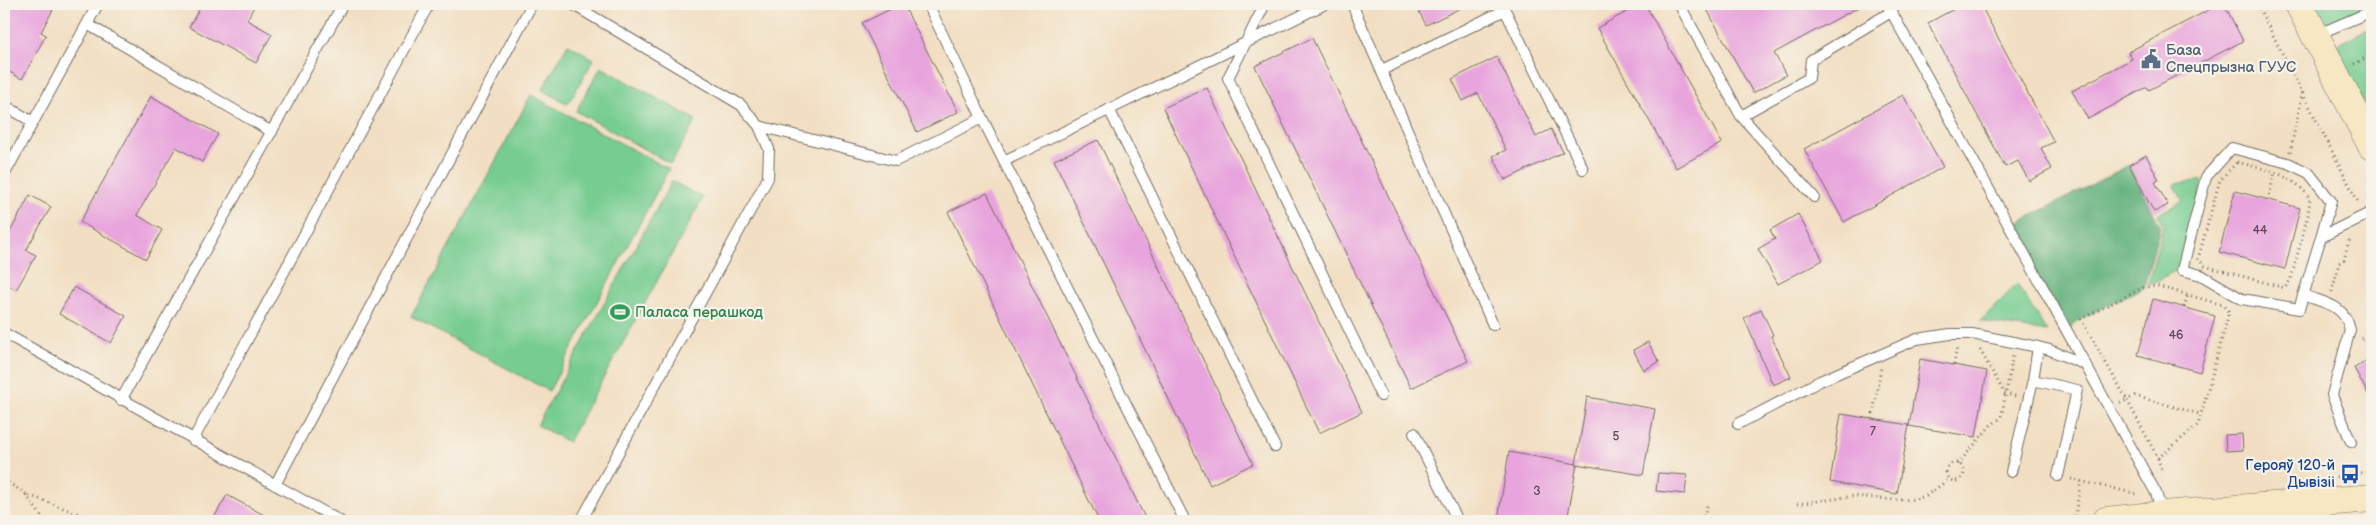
<svg xmlns="http://www.w3.org/2000/svg" width="2376" height="525" font-family="'Balsamiq Sans',sans-serif">
	<rect width="100%" height="100%" fill="#f7f3e8"/>
	<filter id="ink" filterUnits="userSpaceOnUse"><feTurbulence type="fractalNoise" baseFrequency=".02" numOctaves="2"/><feDisplacementMap in="SourceGraphic" scale="10" xChannelSelector="R" yChannelSelector="G"/><feConvolveMatrix kernelMatrix="1 2 1 2 8 2 1 2 1" color-interpolation-filters="sRGB"/></filter>
	<filter id="wash" filterUnits="userSpaceOnUse"><feTurbulence type="fractalNoise" baseFrequency=".0096" numOctaves="4" result="noise"/><feDisplacementMap in="SourceGraphic" scale="20" xChannelSelector="R" yChannelSelector="G"/><feGaussianBlur stdDeviation="1.12" result="paint"/><feColorMatrix in="noise" values="0 0 0 0 0 0 0 0 0 0 0 0 0 0 0 0 0 1.4 0 .05"/><feComposite in="paint" operator="in"/></filter>
	<g filter="url(#wash)">
		<rect width="100%" height="100%" fill="#f2dfc3"/>
		<!-- green -->
		<path fill="#76cc91" stroke="#507c5e" d="M 2306,4 L 2360,4 L 2358,9 L 2329,24 L 2316,21 Z
			M 2365,30 L 2372,33 L 2372,120 L 2336,50 L 2340,43 Z
			M 568,44 L 594,59 L 568,104 L 542,90 Z
			M 601,67 L 696,120 L 671,164 L 576,111 Z
			M 531,95 L 669,169 L 549,391 L 411,317 Z
			M 2203,180 L 2180,268 L 2157,281 L 2148,284 L 2163,226 L 2158,214 L 2183,201 L 2174,184 Z
			M 672,181 L 703,198 L 568,442 L 537,425 Z
			M 2017,284 L 2047,332 L 1980,321 Z"/>
		<!-- forest -->
		<path fill="#60b07b" stroke="#466e53" d="M 2129,165 L 2160,226 L 2144,287 L 2081,319 L 2067,331 L 2010,227 Z"/>
		<g id="blocks">
			<!-- building -->
			<path fill="#e8a4dd" d="M 4,4 L 56,4 L 41,32 L 46,35 L 22,79 L 4,69 Z
				M 202,4 L 255,4 L 247,20 L 272,34 L 256,63 L 189,27 Z
				M 901,4 L 903,4 L 958,112 L 917,132 L 862,23 Z
				M 1415,4 L 1469,4 L 1426,25 Z
				M 1641,4 L 1645,4 L 1722,143 L 1676,168 L 1597,28 Z
				M 1704,4 L 1864,4 L 1774,53 L 1786,75 L 1753,93 Z
				M 1963,4 L 1980,4 L 2054,142 L 2041,148 L 2052,169 L 2029,181 L 2018,161 L 2005,167 L 1928,23 Z
				M 2220,4 L 2224,4 L 2243,41 L 2149,90 L 2147,87 L 2088,119 L 2072,91 L 2132,59 L 2128,52 Z
				M 1312,38 L 1468,361 L 1411,388 L 1255,66 Z
				M 1497,57 L 1536,137 L 1551,129 L 1563,152 L 1505,180 L 1493,156 L 1506,150 L 1478,93 L 1463,101 L 1452,79 Z
				M 1207,88 L 1362,412 L 1319,433 L 1163,108 Z
				M 1903,95 L 1943,167 L 1844,222 L 1804,149 Z
				M 151,96 L 218,134 L 202,162 L 176,147 L 137,215 L 162,230 L 146,259 L 80,222 Z
				M 1098,140 L 1253,464 L 1210,485 L 1054,160 Z
				M 2146,155 L 2159,180 L 2155,182 L 2168,205 L 2154,212 L 2129,165 Z
				M 2235,191 L 2300,208 L 2285,269 L 2219,252 Z
				M 987,193 L 1145,518 L 1137,521 L 1099,521 L 948,212 Z
				M 30,195 L 51,207 L 26,250 L 36,255 L 16,290 L 4,283 L 4,243 Z
				M 1798,214 L 1823,260 L 1778,284 L 1758,249 L 1775,239 L 1770,230 Z
				M 74,287 L 126,316 L 111,343 L 59,314 Z
				M 2153,299 L 2215,316 L 2200,372 L 2138,355 Z
				M 1761,309 L 1773,335 L 1771,336 L 1791,377 L 1773,385 L 1744,318 Z
				M 1648,342 L 1659,362 L 1644,370 L 1633,350 Z
				M 2372,358 L 2372,401 L 2354,368 Z
				M 1920,359 L 1987,371 L 1976,437 L 1909,426 Z
				M 1587,397 L 1655,409 L 1643,475 L 1576,464 Z
				M 1841,414 L 1909,425 L 1897,494 L 1830,482 Z
				M 2242,434 L 2243,450 L 2226,451 L 2225,435 Z
				M 1509,452 L 1577,464 L 1567,521 L 1513,521 L 1498,519 Z
				M 1658,473 L 1687,475 L 1685,494 L 1656,491 Z
				M 227,495 L 275,521 L 212,521 Z"/>
		</g>
	</g>
	<g filter="url(#ink)">
		<use href="#blocks" fill-opacity="0" stroke="#716a60" stroke-width="1"/>
		<g fill="none" stroke-linecap="round" stroke-linejoin="round">
			<defs>
				<path id="lane" d="M 572,4 L 741,105 L 759,126 L 769,149 L 768,178 L 581,521
					M 928,4 L 982,118 L 1185,521
					M 1265,4 L 1228,78 L 1381,396
					M 1352,4 L 1493,325
					M 1679,4 L 1741,116 L 1814,197
					M 1887,4 L 2156,493 L 2162,513
					M 87,24 L 272,132
					M 2316,35 L 2372,11
					M 1382,70 L 1505,10 L 1583,169
					M 4,105 L 33,122
					M 1109,109 L 1275,447
					M 1741,116 L 1809,78 L 1811,60 L 1891,12
					M 759,126 L 896,161 L 982,118
					M 1004,161 L 1325,4
					M 4,175 L 98,4
					M 2321,237 L 2331,201 L 2309,173 L 2288,163 L 2232,148 L 2206,177 L 2182,270 L 2201,275 L 2242,299 L 2299,309 L 2321,237 L 2372,212
					M 2303,295 C 2324,303 2345,304 2350,330 L 2332,395 L 2351,442
					M 4,333 L 340,521
					M 2033,380 L 2077,390 L 2058,476
					M 121,400 L 343,4
					M 1738,424 L 1820,381 L 1917,339 L 1950,334 L 1972,334 L 2038,347
					M 1414,433 L 1458,521
					M 193,440 L 429,4
					M 2011,472 L 2033,380 L 2038,347 L 2050,350 L 2086,365
					M 275,485 L 532,4"/>
				<path id="secondary" d="M 2299,4 L 2372,146
					M 2106,521 L 2162,515 L 2372,498"/>
			</defs>
			<!-- lane casing -->
			<use href="#lane" stroke="#716a60" stroke-width="12"/>
			<!-- secondary casing -->
			<use href="#secondary" stroke="#716a60" stroke-width="29"/>
			<!-- path -->
			<path stroke="#716a60" stroke-width="3" stroke-dasharray="1 4" stroke-linecap="butt" d="M 2257,4 L 2359,204
				M 2354,64 L 2372,54
				M 2290,152 L 2303,92
				M 2237,162 C 2267,170 2290,172 2310,198 L 2308,215 L 2291,279 L 2285,288 L 2205,266 L 2198,259 L 2220,180 Z
				M 2268,200 L 2275,172
				M 2332,292 L 2339,263 L 2344,260 L 2350,237
				M 2184,307 L 2188,294
				M 2362,339 L 2372,334
				M 1980,350 L 2005,394 L 2016,396
				M 1954,365 L 1957,346
				M 2120,403 L 2127,400 L 2081,319 L 2144,287 L 2157,286 L 2223,305 L 2228,311 L 2228,317 L 2198,425 L 2158,458 L 2127,400 L 2135,396 L 2200,414
				M 1872,419 L 1881,368
				M 2158,458 L 2162,472
				M1946 472a9 9 0 1 1 18 0a9 9 0 1 1-18 0Z
				M 1958,464 L 1991,425 L 2001,418 L 2013,356
				M 2336,477 L 2372,471
				M 2071,479 L 2138,494
				M 4,480 L 26,494 L 98,521
				M 26,495 L 45,521
				M 1797,504 L 1855,496 L 1895,500 L 1915,499 L 1926,496 L 1949,479
				M 1702,521 L 1708,503
				M 2074,521 L 2086,520
				M 2074,521 L 2081,481"/>
			<!-- lane -->
			<use href="#lane" stroke="#fff" stroke-width="10"/>
			<!-- secondary -->
			<use href="#secondary" stroke="#f7e8c3" stroke-width="28"/>
		</g>
	</g>
	<!-- icons -->
	<defs>
		<symbol id="civic-bare" viewBox="-9 -9 18 18"><path d="M-.6-6.5H3V-4.5H.6V-3L4-1V1h2V6H-6V1h2V-1L-.6-3ZM-1.2 2.5V6h2.4V2.5Z" fill="#5c6f8a" stroke="#f7f3e8" stroke-width="2.5" paint-order="stroke"/></symbol>
		<symbol id="stadium-bare" viewBox="-9 -9 18 18"><path d="M0-5a6.5 5 0 1 0 0 10a6.5 5 0 1 0 0-10ZM-3.5-1.8h7v3.6h-7Z" fill="#2e9e5b" stroke="#f7f3e8" stroke-width="2.5" paint-order="stroke"/></symbol>
		<symbol id="bus-bare" viewBox="-9 -9 18 18"><path d="M-5-6H5V4H4V6H2V4H-2V6H-4V4H-5ZM-3.5-4V0h7V-4ZM-3.5 1.2v1.5H-2V1.2ZM2 1.2v1.5H3.5V1.2Z" fill="#1a4fb4" stroke="#f7f3e8" stroke-width="2.5" paint-order="stroke"/></symbol>
	</defs>
	<g fill-rule="evenodd">
		<use href="#civic-bare" x="2137" y="45" width="28" height="28"/>
		<use href="#stadium-bare" x="606" y="298" width="28" height="28"/>
		<use href="#bus-bare" x="2336" y="460" width="28" height="28"/>
	</g>
	<g text-anchor="middle" dominant-baseline="central" stroke-width="4.5" stroke-linejoin="round" paint-order="stroke">
		<!-- number labels -->
		<g font-size="12" fill="#5a4958">
			<text x="2260" y="230">44</text>
			<text x="2176" y="335">46</text>
			<text x="1873" y="431">7</text>
			<text x="1616" y="436">5</text>
			<text x="1537" y="491">3</text>
		</g>
		<!-- service labels -->
		<g font-size="15" fill="#4e5e75" stroke="#f7f3e8" text-anchor="start">
			<text x="2166" y="50">База<tspan x="2166" dy="17">Спецпрызна ГУУС</tspan></text>
		</g>
		<!-- leisure labels -->
		<g font-size="15" fill="#27864d" stroke="#f7f3e8" text-anchor="start">
			<text x="635" y="312">Паласа перашкод</text>
		</g>
		<!-- transit labels -->
		<g font-size="15" fill="#164399" stroke="#f7f3e8" text-anchor="end">
			<text x="2335" y="465">Герояў 120-й<tspan x="2335" dy="17">Дывізіі</tspan></text>
		</g>
	</g>
	<!-- margin -->
	<rect width="2376" height="525" fill="none" stroke="#f7f3e8" stroke-width="20"/>
</svg>
